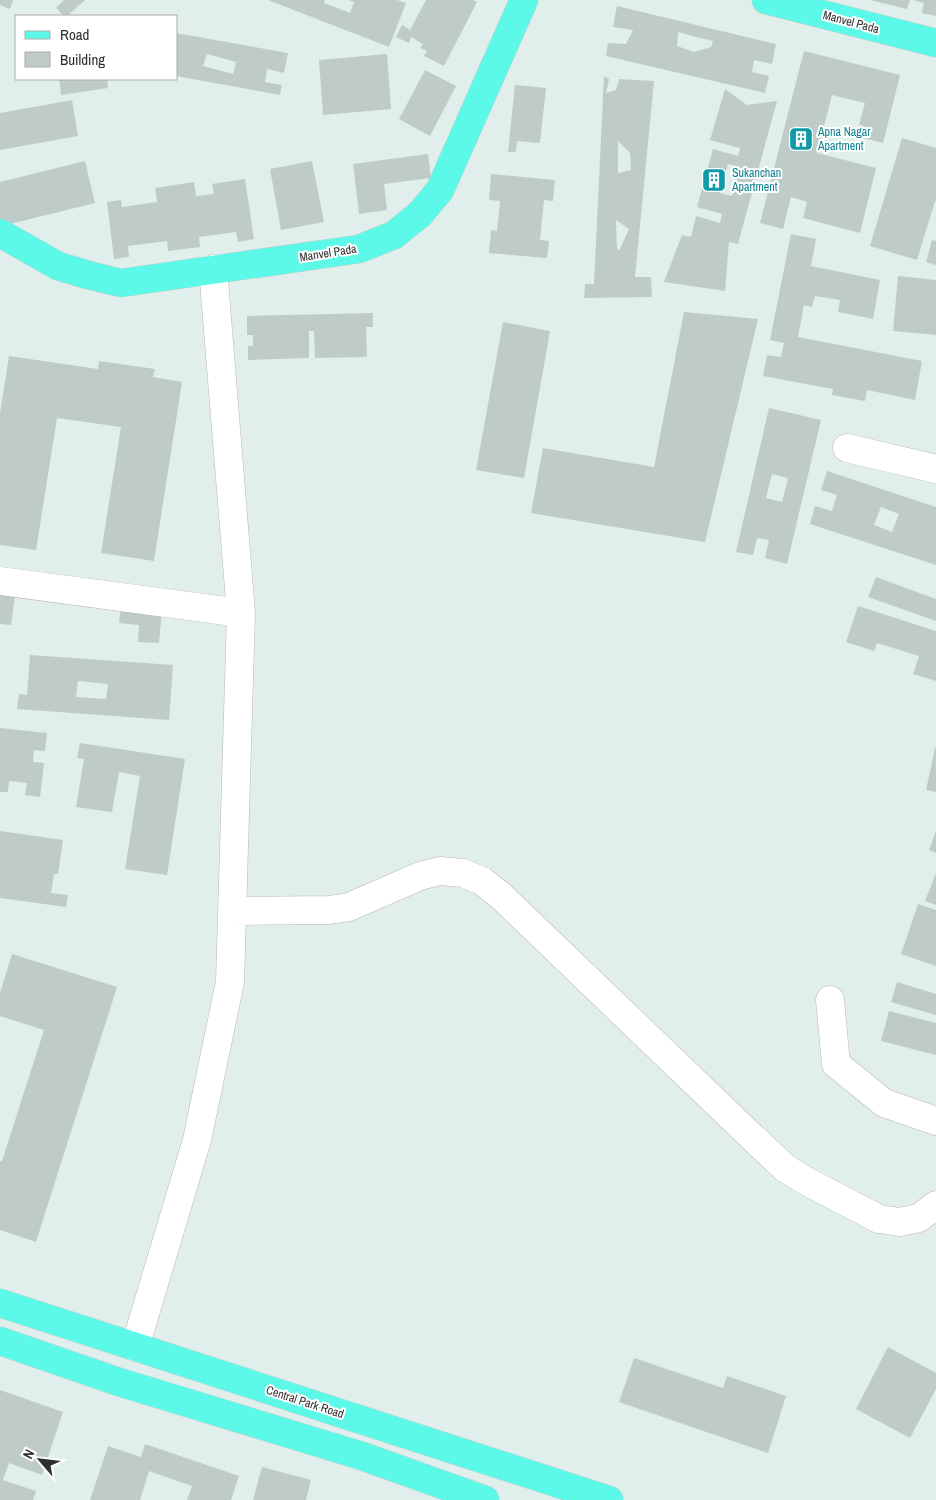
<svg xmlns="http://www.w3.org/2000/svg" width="936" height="1500" font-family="'Archivo Narrow',sans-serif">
	<rect width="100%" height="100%" fill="#e0efeb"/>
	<!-- building -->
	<path fill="#bfcbc8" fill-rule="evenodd" d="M 0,0 L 13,0 L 10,9 L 0,5 Z
		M 64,0 L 85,0 L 67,16 L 64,16 L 56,8 Z
		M 268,0 L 325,0 L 324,3 L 350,13 L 354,2 L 349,0 L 397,0 L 406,3 L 389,47 Z
		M 426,0 L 473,0 L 477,2 L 444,66 L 424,56 L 427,51 L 420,48 L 423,44 L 411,37 L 409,43 L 396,37 L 402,25 L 410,30 Z
		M 870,0 L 910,0 L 907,9 Z
		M 913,0 L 936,0 L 936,16 L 922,13 L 924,3 Z
		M 617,6 L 776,44 L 772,64 L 754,60 L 752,72 L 769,76 L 765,93 L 606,56 L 608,43 L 626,44 L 633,30 L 613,27 ZM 678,32 L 696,37 L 713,41 L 711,47 L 694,52 L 677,46 Z
		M 176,33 L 288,53 L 284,73 L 267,69 L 265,82 L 282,85 L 280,95 L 176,76 ZM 207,54 L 236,62 L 233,74 L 203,66 Z
		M 804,51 L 900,75 L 883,143 L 856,136 L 865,103 L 832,95 L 817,153 L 876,168 L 860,233 L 803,218 L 807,202 L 791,197 L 783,229 L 760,223 Z
		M 387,54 L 391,109 L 323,115 L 319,60 Z
		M 425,70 L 456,86 L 430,136 L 399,119 Z
		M 604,76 L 609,79 L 606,93 L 616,90 L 619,79 L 654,81 L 635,277 L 651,277 L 652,297 L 584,298 L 585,284 L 594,284 ZM 618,141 L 630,153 L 631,170 L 618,173 ZM 616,220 L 629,229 L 619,251 L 617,248 Z
		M 59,79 L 107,79 L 108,88 L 61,95 Z
		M 515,85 L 546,88 L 540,143 L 517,141 L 516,152 L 508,152 Z
		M 725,89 L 747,105 L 777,101 L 738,244 L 729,242 L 725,291 L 664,282 L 682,235 L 691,237 L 696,216 L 720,223 L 722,214 L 697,207 L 713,149 L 738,156 L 740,148 L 710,140 ZM 728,164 L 740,167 L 732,196 L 720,193 Z
		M 72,100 L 78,136 L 0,150 L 0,113 Z
		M 902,138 L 936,148 L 936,201 L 935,201 L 917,260 L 870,246 Z
		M 428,154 L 431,178 L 384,184 L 387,210 L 359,214 L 353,164 Z
		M 85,161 L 95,203 L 2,226 L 0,216 L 0,182 Z
		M 312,161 L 324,222 L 281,230 L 270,169 Z
		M 491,174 L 555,180 L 553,201 L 544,200 L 540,240 L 549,241 L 547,258 L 489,253 L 491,230 L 497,231 L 500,201 L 489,200 Z
		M 245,179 L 254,239 L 238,242 L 236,232 L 199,237 L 200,247 L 168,251 L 167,241 L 128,246 L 129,257 L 114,259 L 107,202 L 121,200 L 122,207 L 157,202 L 155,188 L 194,182 L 196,196 L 214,194 L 212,184 Z
		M 791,234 L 816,239 L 811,266 L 880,280 L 873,319 L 838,312 L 840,300 L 815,296 L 812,307 L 804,305 L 798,337 L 922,361 L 915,400 L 867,390 L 865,401 L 832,395 L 833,389 L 763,376 L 767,355 L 781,357 L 784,343 L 770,340 Z
		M 932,240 L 936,241 L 936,265 L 926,262 Z
		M 898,276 L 936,280 L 936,335 L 893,331 Z
		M 684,312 L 758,319 L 705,542 L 531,513 L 543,448 L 654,467 Z
		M 373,313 L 373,327 L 366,327 L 367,357 L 315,358 L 314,331 L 309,331 L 309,358 L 248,360 L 248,346 L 253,346 L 253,335 L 247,335 L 247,316 Z
		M 503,322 L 550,331 L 524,478 L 476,470 Z
		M 9,356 L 98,369 L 99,361 L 155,369 L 153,377 L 182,382 L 154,561 L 101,553 L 121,427 L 57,418 L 36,550 L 0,545 L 0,413 Z
		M 769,408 L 821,420 L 787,564 L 765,558 L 769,540 L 757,538 L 753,555 L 736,552 ZM 772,474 L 788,478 L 782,502 L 766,498 Z
		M 827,471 L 936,507 L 936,565 L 810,524 L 815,506 L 832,511 L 837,495 L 821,490 ZM 881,507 L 899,514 L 892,532 L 874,525 Z
		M 876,577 L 936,599 L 936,621 L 868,597 Z
		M 0,592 L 15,594 L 11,625 L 0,624 Z
		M 858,606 L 936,631 L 936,681 L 913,674 L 919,656 L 877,643 L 874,651 L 846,642 Z
		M 121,607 L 162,610 L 159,643 L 138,642 L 139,625 L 119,623 Z
		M 30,655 L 173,665 L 169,720 L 17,709 L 19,694 L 27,695 ZM 78,681 L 108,684 L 106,699 L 76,697 Z
		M 0,728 L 47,733 L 45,751 L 34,750 L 33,762 L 44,763 L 40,797 L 25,795 L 27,783 L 9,781 L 8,792 L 0,792 Z
		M 80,743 L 185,759 L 167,875 L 125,869 L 140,776 L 119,772 L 112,812 L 76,807 L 84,759 L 77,758 Z
		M 935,748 L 936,748 L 936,792 L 926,790 Z
		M 0,831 L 63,840 L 58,874 L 54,874 L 51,893 L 68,895 L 66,907 L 0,898 Z
		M 936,831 L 936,853 L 929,850 Z
		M 936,873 L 936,905 L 925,901 Z
		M 918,904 L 936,910 L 936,966 L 901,954 Z
		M 12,954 L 117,987 L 36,1242 L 0,1230 L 0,1161 L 2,1161 L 44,1030 L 0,1016 L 0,993 Z
		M 897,982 L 936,994 L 936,1015 L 891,1002 Z
		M 889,1011 L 936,1023 L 936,1055 L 881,1041 Z
		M 888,1347 L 936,1373 L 936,1389 L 910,1438 L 856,1409 Z
		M 634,1358 L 723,1388 L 727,1376 L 786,1396 L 768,1453 L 619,1402 Z
		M 0,1390 L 63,1412 L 42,1475 L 9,1463 L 3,1480 L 36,1491 L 33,1500 L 0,1500 Z
		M 145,1444 L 239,1476 L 231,1500 L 187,1500 L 192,1486 L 149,1471 L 140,1500 L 90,1500 L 108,1446 L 141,1457 Z
		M 262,1467 L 311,1480 L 306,1500 L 253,1500 Z"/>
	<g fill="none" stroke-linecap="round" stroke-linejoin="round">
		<defs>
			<path id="minor" d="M 847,448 L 936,469
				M 0,581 L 241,613
				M 233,911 L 329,910 L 349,907 L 420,876 L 440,871 L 463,873 L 482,881 L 501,896 L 750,1135 L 785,1168 L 806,1181 L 879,1219 L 900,1222 L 919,1218 L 936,1205
				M 830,1000 L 836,1064 L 884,1103 L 936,1121
				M 135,1347 L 197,1140 L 230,982 L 241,613 L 213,269"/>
			<path id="major" d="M 766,0 L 936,43
				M 0,233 L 58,266 L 88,275 L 121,283 L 359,249 L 394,235 L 420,214 L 440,190 L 524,0
				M 0,1303 L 609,1500
				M 0,1341 L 119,1382 L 362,1456 L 485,1500"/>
		</defs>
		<!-- minor casing -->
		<use href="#minor" stroke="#c1b4b4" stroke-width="29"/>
		<!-- major casing -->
		<use href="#major" stroke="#cdcdcd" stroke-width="29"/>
		<!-- minor -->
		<use href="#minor" stroke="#fff" stroke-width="28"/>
		<!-- major -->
		<use href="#major" stroke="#5cf8e8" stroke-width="28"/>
	</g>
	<!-- icons -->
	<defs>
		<symbol id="building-square" viewBox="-11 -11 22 22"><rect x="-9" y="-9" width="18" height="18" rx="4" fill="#0f9aa8" stroke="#fff"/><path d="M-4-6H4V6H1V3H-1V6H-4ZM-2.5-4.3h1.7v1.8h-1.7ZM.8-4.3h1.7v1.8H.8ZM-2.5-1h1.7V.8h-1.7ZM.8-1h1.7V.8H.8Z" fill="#fff"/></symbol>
	</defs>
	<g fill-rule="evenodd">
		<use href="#building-square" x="787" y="125" width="28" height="28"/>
		<use href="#building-square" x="700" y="166" width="28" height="28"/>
	</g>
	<g text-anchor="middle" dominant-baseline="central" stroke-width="4" stroke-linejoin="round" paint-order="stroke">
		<!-- street labels -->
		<g font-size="12" fill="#2e2e2e" stroke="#fff">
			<text transform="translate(851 22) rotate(15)">Manvel Pada</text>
			<text transform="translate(328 253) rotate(-9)">Manvel Pada</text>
			<text transform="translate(305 1402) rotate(18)">Central Park Road</text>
		</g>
		<!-- culture labels -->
		<g font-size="12" fill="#0d838f" stroke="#fff" text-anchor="start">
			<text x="818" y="132">Apna Nagar<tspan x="818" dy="14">Apartment</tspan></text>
			<text x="732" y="173">Sukanchan<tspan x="732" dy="14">Apartment</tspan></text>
		</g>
	</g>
	<!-- legend -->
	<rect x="15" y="15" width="162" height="65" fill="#ffffff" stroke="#ababab"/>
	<rect x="25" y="31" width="25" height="8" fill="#5cf8e8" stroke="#ababab"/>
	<text x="60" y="40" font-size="15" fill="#2e2e2e">Road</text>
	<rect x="25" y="52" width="25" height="15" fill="#bfcbc8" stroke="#ababab"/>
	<text x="60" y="65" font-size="15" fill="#2e2e2e">Building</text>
	<!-- north arrow -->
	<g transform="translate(40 1460) rotate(298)" stroke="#ffffff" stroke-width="4" paint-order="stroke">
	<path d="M0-4L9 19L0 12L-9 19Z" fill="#2e2e2e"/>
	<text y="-8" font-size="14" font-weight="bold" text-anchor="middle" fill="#2e2e2e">N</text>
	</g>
</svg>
